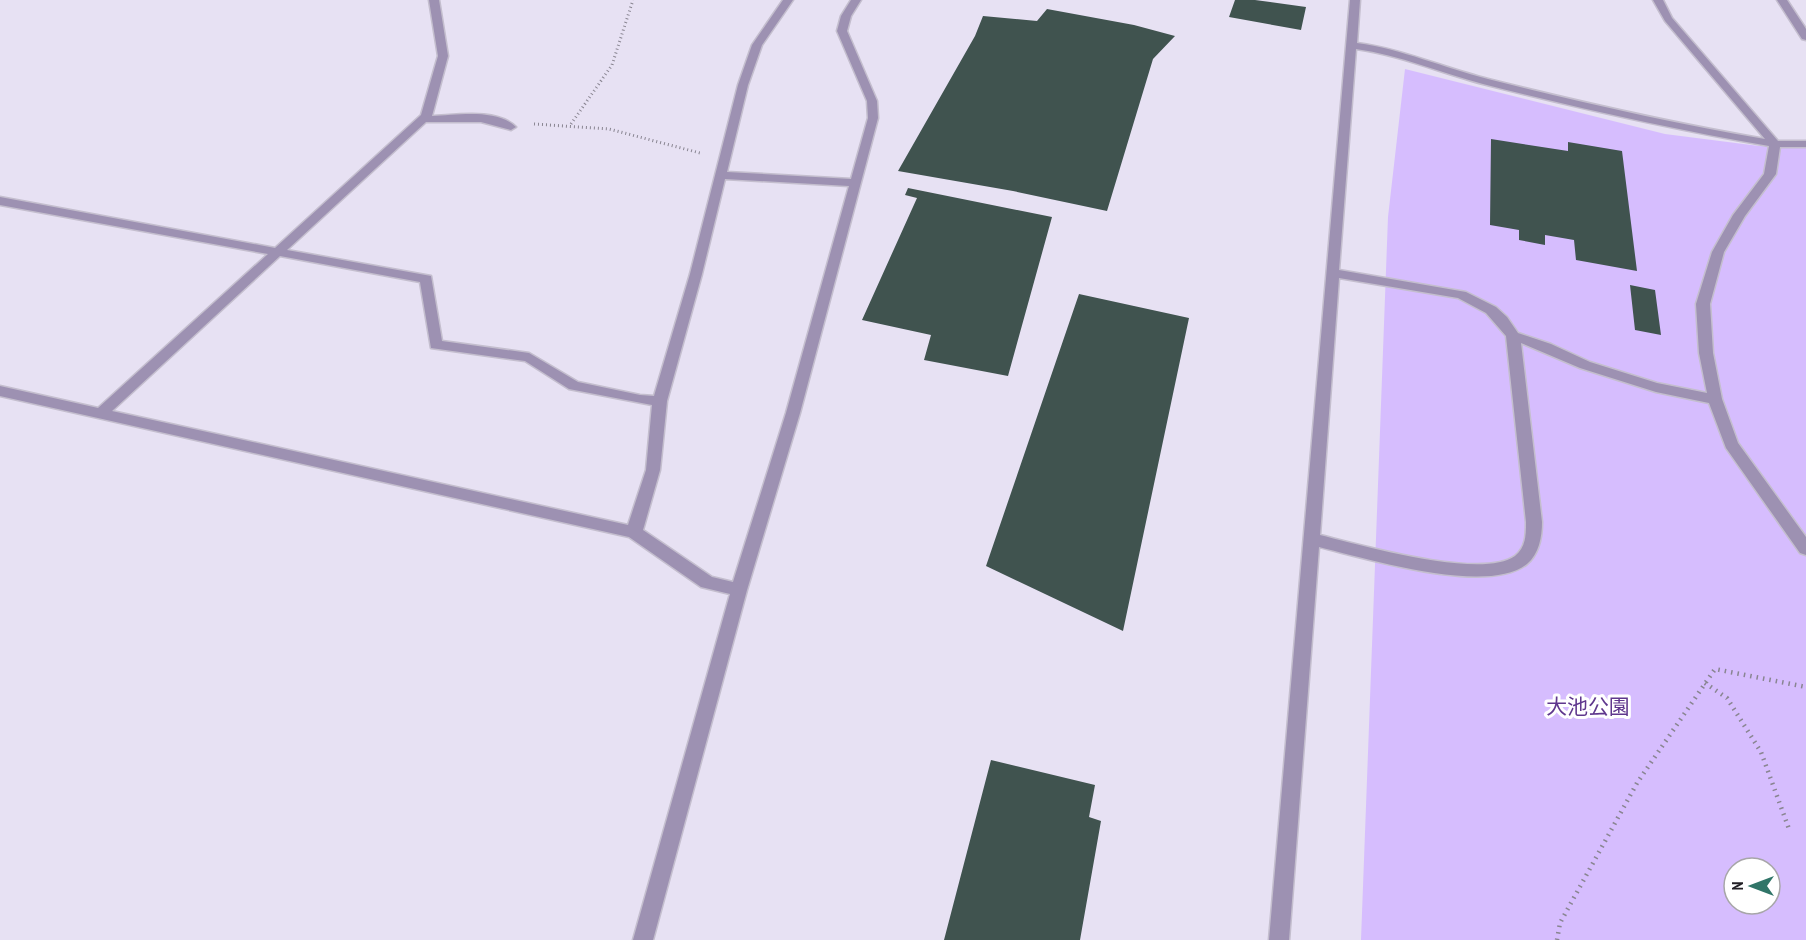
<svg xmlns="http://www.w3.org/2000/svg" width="1806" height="940" font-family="'PT Sans Narrow','Noto Sans JP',sans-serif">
	<rect width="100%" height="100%" fill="#e7e1f3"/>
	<!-- green -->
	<path fill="#d6bdfe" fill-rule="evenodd" d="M 1405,69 L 1665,134 L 1759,146 L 1806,148 L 1806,940 L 1361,940 L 1388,217 ZM 1734,868 L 1770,868 L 1770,904 L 1734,904 Z"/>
	<!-- building -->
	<path fill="#40534f" d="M 1235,0 L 1255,0 L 1306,7 L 1301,30 L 1229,17 Z
		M 1047,9 L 1134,25 L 1175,36 L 1153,59 L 1107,211 L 1013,191 L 898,171 L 975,36 L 983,16 L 1037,21 Z
		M 1491,139 L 1568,151 L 1568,142 L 1622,151 L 1637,271 L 1576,260 L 1574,240 L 1545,235 L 1545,245 L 1519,240 L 1519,230 L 1490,225 Z
		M 908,188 L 1052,217 L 1008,376 L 924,360 L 931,335 L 862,320 L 917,198 L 905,195 Z
		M 1630,285 L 1655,290 L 1661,335 L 1635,330 Z
		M 1079,294 L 1189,318 L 1123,631 L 986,566 Z
		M 991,760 L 1095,785 L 1089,817 L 1101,821 L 1080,940 L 944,940 Z"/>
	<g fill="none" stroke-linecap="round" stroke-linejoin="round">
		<defs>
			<path id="minor" d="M 429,0 L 439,0 L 448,56 L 432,116 C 457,115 497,108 516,127 L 511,130 L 481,122 L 426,122 L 287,250 L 431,276 L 442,341 L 529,353 L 578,382 L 640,395 L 654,396 L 690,274 L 738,85 L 752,45 L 783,0 L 793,0 L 762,45 L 748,85 L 727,172 L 851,179 L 868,118 L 867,101 L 837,31 L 841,16 L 851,0 L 861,0 L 851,16 L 847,31 L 877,101 L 878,118 L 800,413 L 747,590 L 653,940 L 633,940 L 730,594 L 701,587 L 629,537 L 0,396 L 0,386 L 98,408 L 268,254 L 0,205 L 0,197 L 275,248 L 421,115 L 438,56 ZM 725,179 L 849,186 L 786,413 L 733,582 L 712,577 L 643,530 L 660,470 L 667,401 L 702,274 ZM 280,256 L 420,282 L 431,348 L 525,361 L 569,389 L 652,405 L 646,470 L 628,525 L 112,411 Z
				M 1350,0 L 1360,0 L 1357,43 C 1402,49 1444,68 1488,79 C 1580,102 1672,123 1765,139 L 1665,21 L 1653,0 L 1663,0 L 1672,18 L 1778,141 L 1806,141 L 1806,147 L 1780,147 L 1776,174 L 1745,216 L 1724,252 L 1710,304 L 1713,353 L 1722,399 L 1738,443 L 1806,537 L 1806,555 L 1800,553 L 1726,448 L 1709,403 L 1656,392 L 1580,368 L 1521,343 L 1542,522 C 1542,537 1539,554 1527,564 C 1487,596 1365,558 1319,547 L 1289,940 L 1269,940 ZM 1356,49 C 1400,55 1441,73 1483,84 C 1578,108 1673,129 1769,146 L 1764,174 L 1733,215 L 1712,252 L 1696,304 L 1699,353 L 1707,393 L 1657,383 L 1590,362 L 1551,344 L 1518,333 L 1507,317 L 1496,307 L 1466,292 L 1339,270 ZM 1339,278 L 1458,298 L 1486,313 L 1506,336 L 1526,522 C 1526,535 1526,547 1515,556 C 1482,580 1360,545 1320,535 Z
				M 1777,0 L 1787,0 L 1806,29 L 1806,40 L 1802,39 Z"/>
		</defs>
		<!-- minor casing -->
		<use href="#minor" stroke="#c4bece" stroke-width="3"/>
		<!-- path-far1 -->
		<path stroke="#898591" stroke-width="3" stroke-dasharray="1 3" stroke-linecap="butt" d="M 534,124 L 609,129 L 700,153
			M 571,124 L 612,65 L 633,0"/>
		<!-- path -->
		<path stroke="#898591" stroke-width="4.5" stroke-dasharray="1.5 5" stroke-linecap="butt" d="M 1705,683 L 1727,698 L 1761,752 L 1789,829
			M 1557,940 L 1560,923 L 1637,783 L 1715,669 L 1806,687"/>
		<!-- minor -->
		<use href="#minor" fill="#9d91b2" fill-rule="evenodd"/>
	</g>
	<g text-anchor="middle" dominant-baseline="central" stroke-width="6" stroke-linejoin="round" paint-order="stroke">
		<!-- park labels -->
		<g font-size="21" fill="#5f378d" stroke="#fff">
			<text x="1588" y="706">大池公園</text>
		</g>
	</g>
	<!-- north arrow -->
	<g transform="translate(1752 886) rotate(270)"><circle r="28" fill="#ffffff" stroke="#a7a6a8" stroke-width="1.5"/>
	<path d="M0-4.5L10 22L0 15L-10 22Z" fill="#307568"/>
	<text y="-9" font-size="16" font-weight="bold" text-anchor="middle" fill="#222026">N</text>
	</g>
</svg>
